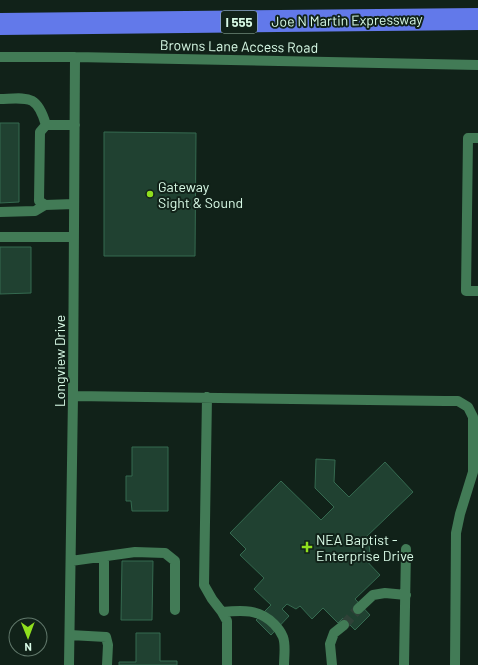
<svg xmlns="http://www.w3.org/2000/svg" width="478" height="665" font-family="Barlow,sans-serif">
	<rect width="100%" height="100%" fill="#112219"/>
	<!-- building -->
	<path fill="#204131" stroke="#356a50" d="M 0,123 L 19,123 L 19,202 L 0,203 Z
		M 104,132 L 196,133 L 195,256 L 104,256 Z
		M 0,247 L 31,247 L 31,293 L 0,294 Z
		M 132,447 L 168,447 L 168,511 L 132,511 L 131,501 L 126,501 L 126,476 L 132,476 Z
		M 316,459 L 335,460 L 334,482 L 349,497 L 385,462 L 413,492 L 364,539 L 369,544 L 370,554 L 361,555 L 380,575 L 355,599 L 370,615 L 355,630 L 343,618 L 338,623 L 323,608 L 312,619 L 300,606 L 296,609 L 287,604 L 282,609 L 289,616 L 271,635 L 256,620 L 271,605 L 254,589 L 264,578 L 240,555 L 246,549 L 230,533 L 281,481 L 321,520 L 334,507 L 315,488 Z
		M 122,561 L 153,561 L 152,620 L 121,620 Z
		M 136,633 L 160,633 L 160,661 L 177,661 L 177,665 L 119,665 L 119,662 L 136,662 Z"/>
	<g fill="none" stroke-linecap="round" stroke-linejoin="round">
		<!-- minor-tunnel -->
		<path stroke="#2f4238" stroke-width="10" stroke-dasharray="10 5" stroke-linecap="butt" d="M 344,625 L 358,609"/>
		<!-- minor -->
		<path stroke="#427b56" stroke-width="10" d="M 0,57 L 75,57 L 478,65
			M 0,99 C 28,98 37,94 46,125
			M 478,138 L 468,138 L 466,291 L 478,291
			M 74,204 L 45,205 L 39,201 L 40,132 L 46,125 L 75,125
			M 0,212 L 35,211 L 45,205
			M 0,237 L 74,237
			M 73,396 L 445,401 L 458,401 L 468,407 L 473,417 L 473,472 L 460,514 L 456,533 L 455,665
			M 207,397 L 204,585 L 212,599 L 222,612 L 227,621 L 227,665
			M 104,557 L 104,611
			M 71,561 L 135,552 L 165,553 L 175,561 L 175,610
			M 358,609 L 373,595 L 385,593 L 406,595
			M 222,612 C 243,610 259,609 274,624 C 278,628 281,632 283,637 C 286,645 284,657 284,665
			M 70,635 L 106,637 L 108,645 L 107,665
			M 69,665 L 73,396 L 75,57
			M 332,665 L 330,644 L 334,633 L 344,625
			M 404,665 L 406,549"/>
		<!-- highway -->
		<path stroke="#6279ea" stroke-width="22" d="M 0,24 L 478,19"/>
	</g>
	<!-- markers -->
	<g fill="#90df1e" stroke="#112219" stroke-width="1.5">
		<circle cx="150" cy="194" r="4"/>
		<path d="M305 541h4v4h4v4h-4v4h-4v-4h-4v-4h4z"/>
	</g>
	<g text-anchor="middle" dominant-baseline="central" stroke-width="4" stroke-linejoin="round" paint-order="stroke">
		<!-- shield labels -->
		<rect fill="#112219" stroke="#9cb9a8" stroke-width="1" x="221" y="11" width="36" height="22" rx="3"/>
		<g font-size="13" font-weight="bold" fill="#d8fae6">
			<text x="239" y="22">I 555</text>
		</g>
		<!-- street labels -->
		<g font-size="14" fill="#d8fae6" stroke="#112219">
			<text transform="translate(347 20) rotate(-1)">Joe N Martin Expressway</text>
			<text transform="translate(239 46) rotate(1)">Browns Lane Access Road</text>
			<text transform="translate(59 361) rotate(-90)">Longview Drive</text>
		</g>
		<!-- poi labels -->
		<g font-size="14" fill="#d8fae6" stroke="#112219" text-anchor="start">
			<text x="158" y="186">Gateway<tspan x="158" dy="16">Sight &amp; Sound</tspan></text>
			<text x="316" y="539">NEA Baptist -<tspan x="316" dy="16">Enterprise Drive</tspan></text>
		</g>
	</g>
	<!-- north arrow -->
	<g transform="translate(28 637) rotate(179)"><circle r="19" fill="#112219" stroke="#61786b"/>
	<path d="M0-3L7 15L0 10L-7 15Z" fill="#90df1e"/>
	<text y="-6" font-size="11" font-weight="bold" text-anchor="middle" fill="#d8fae6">N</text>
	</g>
</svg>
